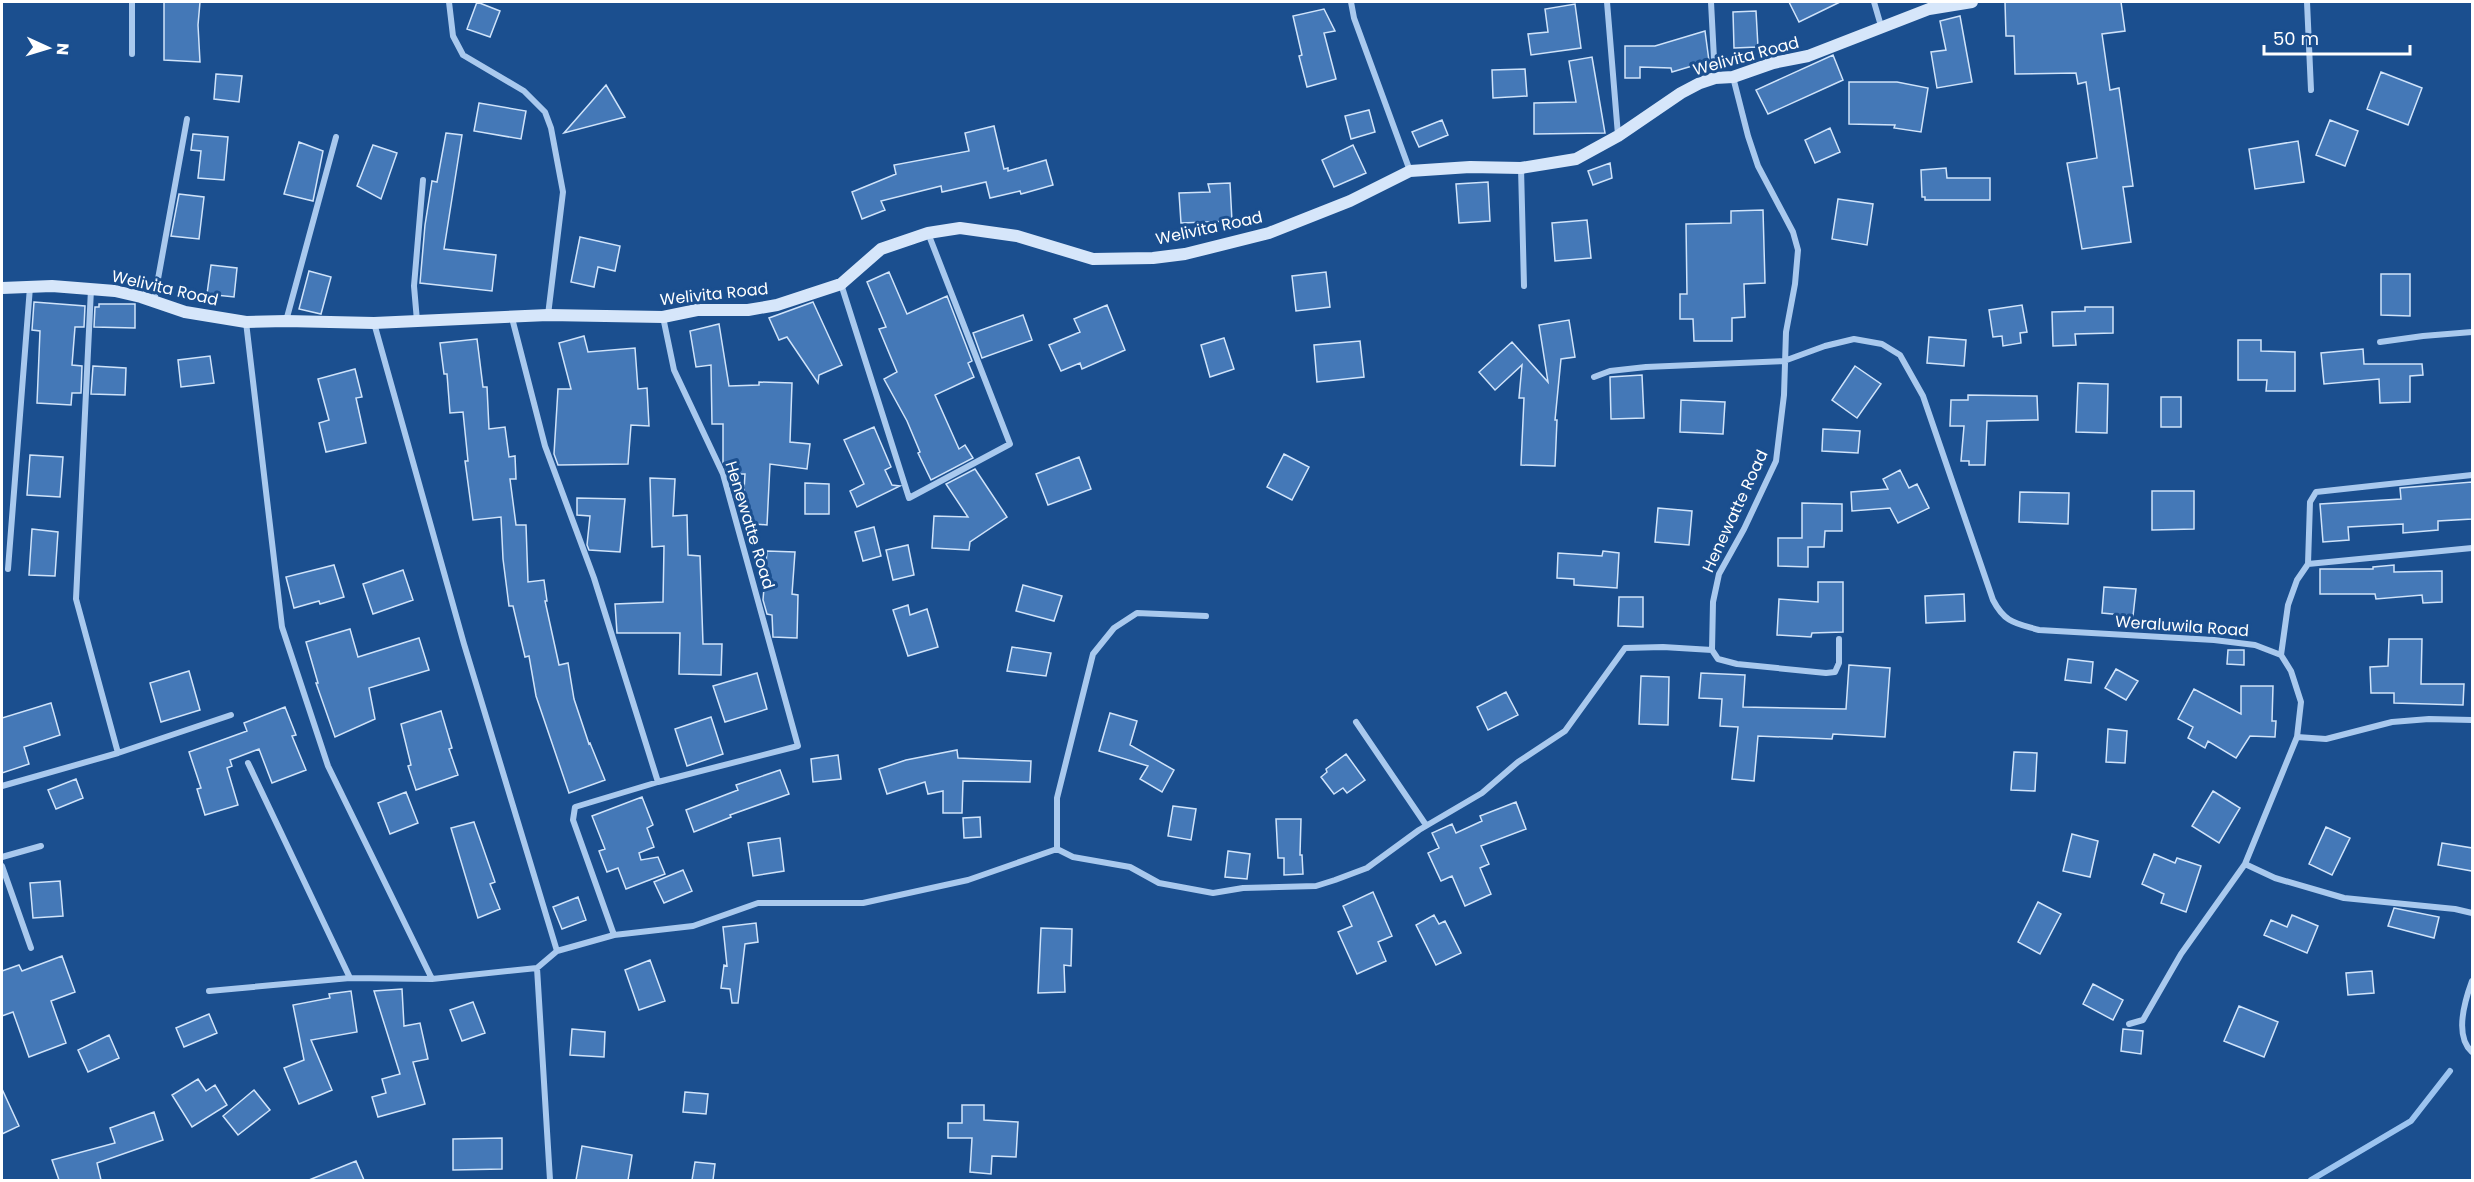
<svg xmlns="http://www.w3.org/2000/svg" width="2474" height="1182" font-family="Poppins,sans-serif">
	<rect width="100%" height="100%" fill="#1b4f8f"/>
	<g fill="none" stroke-linecap="round" stroke-linejoin="round">
		<!-- stream -->
		<path stroke="#9cc4f0" stroke-width="6" d="M 2311,1180 L 2411,1121 L 2450,1071"/>
	</g>
	<!-- building -->
	<path fill="#4478b7" stroke="#cfe3fa" stroke-width="1.5" d="M 164,2 L 200,2 L 198,25 L 200,62 L 164,60 Z
		M 477,2 L 500,11 L 490,37 L 467,29 Z
		M 1789,2 L 1840,2 L 1799,22 Z
		M 2005,2 L 2121,2 L 2125,31 L 2102,34 L 2110,90 L 2119,88 L 2133,186 L 2123,187 L 2131,242 L 2082,249 L 2067,163 L 2097,158 L 2086,82 L 2078,84 L 2076,73 L 2015,74 L 2014,36 L 2006,36 Z
		M 1575,4 L 1581,48 L 1531,55 L 1528,34 L 1548,32 L 1545,9 Z
		M 1324,9 L 1335,31 L 1324,33 L 1336,79 L 1307,87 L 1299,56 L 1302,55 L 1293,16 Z
		M 1756,11 L 1758,47 L 1734,48 L 1733,12 Z
		M 1960,16 L 1972,82 L 1937,88 L 1931,52 L 1946,50 L 1940,21 Z
		M 1705,31 L 1709,61 L 1672,72 L 1671,68 L 1640,67 L 1640,78 L 1625,78 L 1625,46 L 1655,46 Z
		M 1833,55 L 1843,80 L 1768,114 L 1756,90 Z
		M 1592,57 L 1605,133 L 1534,134 L 1534,103 L 1576,102 L 1569,61 Z
		M 1525,69 L 1527,96 L 1493,98 L 1492,70 Z
		M 2381,72 L 2422,88 L 2408,125 L 2367,109 Z
		M 216,74 L 242,76 L 239,102 L 214,99 Z
		M 1849,82 L 1897,82 L 1928,88 L 1921,132 L 1894,128 L 1895,125 L 1849,124 Z
		M 606,85 L 625,117 L 564,133 Z
		M 479,103 L 526,111 L 521,139 L 474,131 Z
		M 1369,110 L 1375,132 L 1351,139 L 1345,116 Z
		M 1442,120 L 1448,135 L 1419,147 L 1412,132 Z
		M 2330,120 L 2358,131 L 2345,166 L 2316,155 Z
		M 994,126 L 1004,169 L 1008,168 L 1008,171 L 1046,160 L 1053,185 L 1021,194 L 1020,191 L 990,198 L 986,182 L 942,192 L 941,186 L 881,201 L 885,210 L 862,219 L 852,192 L 896,174 L 894,165 L 969,151 L 965,133 Z
		M 1830,128 L 1840,152 L 1815,163 L 1805,140 Z
		M 446,133 L 462,135 L 444,249 L 496,255 L 492,291 L 420,283 L 425,225 L 432,181 L 437,182 Z
		M 193,134 L 228,137 L 224,180 L 198,178 L 201,151 L 191,150 Z
		M 2298,141 L 2304,182 L 2255,189 L 2249,149 Z
		M 299,142 L 323,151 L 313,201 L 284,194 Z
		M 373,145 L 397,153 L 381,199 L 357,186 Z
		M 1353,145 L 1366,173 L 1334,187 L 1322,160 Z
		M 1610,163 L 1612,178 L 1593,185 L 1588,171 Z
		M 1946,168 L 1947,178 L 1990,178 L 1990,200 L 1925,200 L 1925,197 L 1922,197 L 1921,170 Z
		M 1488,182 L 1490,221 L 1459,223 L 1456,184 Z
		M 1230,183 L 1232,221 L 1181,223 L 1179,193 L 1210,192 L 1208,184 Z
		M 179,194 L 204,197 L 199,239 L 171,236 Z
		M 1838,199 L 1873,204 L 1867,245 L 1832,239 Z
		M 1763,210 L 1765,283 L 1744,284 L 1745,317 L 1732,318 L 1732,341 L 1694,341 L 1693,319 L 1680,319 L 1680,294 L 1687,294 L 1686,224 L 1731,223 L 1731,211 Z
		M 1587,220 L 1591,258 L 1555,261 L 1552,223 Z
		M 580,237 L 620,246 L 615,271 L 598,267 L 594,287 L 571,282 Z
		M 211,265 L 237,268 L 234,297 L 207,294 Z
		M 309,271 L 331,277 L 321,314 L 299,309 Z
		M 889,272 L 907,314 L 947,296 L 972,361 L 968,363 L 974,377 L 935,395 L 959,449 L 965,445 L 973,458 L 931,480 L 918,453 L 920,452 L 907,421 L 884,379 L 897,372 L 879,329 L 886,327 L 867,282 Z
		M 1326,272 L 1330,307 L 1296,311 L 1292,276 Z
		M 2381,274 L 2410,274 L 2410,316 L 2381,315 Z
		M 34,302 L 85,306 L 84,327 L 75,327 L 72,365 L 82,366 L 81,393 L 72,393 L 71,405 L 37,403 L 40,331 L 32,330 Z
		M 813,302 L 842,365 L 819,375 L 818,383 L 787,337 L 779,340 L 769,318 Z
		M 99,304 L 135,304 L 135,328 L 94,327 L 95,307 L 99,307 Z
		M 1107,305 L 1125,350 L 1082,369 L 1080,363 L 1061,371 L 1049,345 L 1080,332 L 1074,319 Z
		M 2022,305 L 2027,332 L 2020,333 L 2021,343 L 2003,346 L 2002,336 L 1993,337 L 1989,310 Z
		M 2085,307 L 2113,307 L 2113,333 L 2075,334 L 2076,345 L 2053,346 L 2052,312 L 2085,311 Z
		M 1023,315 L 1032,340 L 982,358 L 973,333 Z
		M 1569,320 L 1575,357 L 1561,359 L 1555,420 L 1557,420 L 1555,466 L 1521,465 L 1524,398 L 1519,398 L 1522,365 L 1495,390 L 1479,372 L 1512,342 L 1548,382 L 1539,325 Z
		M 719,324 L 729,386 L 759,385 L 759,382 L 792,383 L 790,442 L 810,444 L 807,469 L 770,464 L 767,525 L 742,523 L 745,474 L 728,474 L 723,462 L 723,424 L 712,424 L 711,365 L 696,367 L 690,331 Z
		M 584,336 L 588,352 L 635,348 L 638,389 L 647,388 L 649,426 L 631,425 L 628,464 L 558,465 L 554,454 L 558,389 L 571,389 L 559,343 Z
		M 1929,337 L 1966,340 L 1964,366 L 1927,363 Z
		M 1224,338 L 1234,369 L 1210,377 L 1201,345 Z
		M 477,339 L 483,387 L 487,387 L 489,429 L 505,427 L 509,457 L 515,456 L 516,479 L 510,479 L 516,525 L 526,525 L 528,582 L 544,580 L 547,601 L 545,601 L 559,665 L 568,663 L 574,699 L 589,744 L 590,743 L 605,780 L 569,793 L 536,696 L 529,656 L 525,657 L 513,606 L 509,606 L 503,559 L 501,517 L 473,520 L 465,461 L 468,461 L 463,412 L 450,413 L 447,374 L 444,374 L 440,343 Z
		M 2238,340 L 2261,340 L 2261,351 L 2295,352 L 2295,391 L 2266,391 L 2267,380 L 2238,380 Z
		M 1360,341 L 1364,377 L 1317,382 L 1314,345 Z
		M 2363,349 L 2364,364 L 2422,364 L 2423,375 L 2410,376 L 2410,402 L 2380,403 L 2379,379 L 2324,384 L 2321,353 Z
		M 210,356 L 214,383 L 181,387 L 178,360 Z
		M 93,366 L 126,368 L 125,395 L 91,394 Z
		M 1855,366 L 1881,384 L 1857,418 L 1832,400 Z
		M 355,369 L 362,397 L 356,398 L 366,443 L 326,452 L 319,423 L 329,420 L 318,379 Z
		M 1642,375 L 1644,418 L 1611,419 L 1610,377 Z
		M 2078,383 L 2108,384 L 2107,433 L 2076,432 Z
		M 1968,395 L 2037,396 L 2038,420 L 1987,421 L 1985,465 L 1969,465 L 1969,461 L 1961,461 L 1964,426 L 1950,426 L 1951,400 L 1968,400 Z
		M 2161,397 L 2181,397 L 2181,427 L 2161,427 Z
		M 1681,400 L 1725,402 L 1723,434 L 1680,432 Z
		M 874,427 L 891,467 L 885,470 L 892,485 L 900,486 L 857,507 L 850,491 L 864,484 L 844,440 Z
		M 1823,429 L 1860,431 L 1858,453 L 1822,451 Z
		M 1284,454 L 1309,467 L 1292,500 L 1267,487 Z
		M 30,455 L 63,457 L 60,497 L 27,495 Z
		M 1079,457 L 1091,489 L 1048,505 L 1036,474 Z
		M 975,469 L 1007,517 L 970,542 L 969,550 L 932,548 L 934,516 L 968,517 L 946,484 Z
		M 1900,470 L 1909,488 L 1917,484 L 1929,508 L 1898,523 L 1890,508 L 1852,511 L 1851,492 L 1888,489 L 1883,479 Z
		M 650,478 L 675,479 L 673,516 L 687,515 L 688,555 L 700,556 L 703,644 L 722,644 L 721,675 L 679,674 L 680,633 L 617,633 L 615,604 L 663,602 L 664,546 L 652,547 Z
		M 2472,482 L 2472,519 L 2438,521 L 2438,530 L 2403,533 L 2403,524 L 2348,527 L 2349,540 L 2323,542 L 2320,504 L 2401,499 L 2400,488 Z
		M 805,483 L 829,484 L 829,514 L 805,514 Z
		M 2152,491 L 2194,491 L 2194,529 L 2152,530 Z
		M 2020,492 L 2069,493 L 2068,524 L 2019,522 Z
		M 577,498 L 625,499 L 620,552 L 589,550 L 587,545 L 590,516 L 577,515 Z
		M 1802,503 L 1842,504 L 1842,531 L 1825,531 L 1824,547 L 1808,547 L 1808,567 L 1778,566 L 1778,538 L 1802,538 Z
		M 1658,508 L 1692,511 L 1689,545 L 1655,542 Z
		M 874,527 L 881,556 L 863,561 L 855,532 Z
		M 32,529 L 58,532 L 55,576 L 29,575 Z
		M 908,545 L 914,575 L 893,580 L 886,550 Z
		M 767,551 L 795,552 L 792,594 L 798,595 L 797,638 L 773,637 L 772,615 L 767,614 L 763,600 Z
		M 1603,551 L 1619,553 L 1617,588 L 1574,585 L 1574,579 L 1557,578 L 1558,553 L 1602,556 Z
		M 334,565 L 344,597 L 320,604 L 319,601 L 294,608 L 286,577 Z
		M 2394,565 L 2394,572 L 2442,571 L 2442,602 L 2423,603 L 2422,595 L 2376,599 L 2375,594 L 2320,594 L 2320,569 L 2373,569 L 2373,567 Z
		M 403,570 L 413,600 L 373,614 L 363,584 Z
		M 1818,582 L 1843,582 L 1843,632 L 1812,633 L 1811,637 L 1777,635 L 1779,599 L 1818,602 Z
		M 1023,585 L 1062,596 L 1054,621 L 1016,611 Z
		M 2104,587 L 2136,589 L 2133,616 L 2102,613 Z
		M 1964,594 L 1965,621 L 1926,623 L 1925,596 Z
		M 1619,597 L 1643,597 L 1643,627 L 1618,626 Z
		M 908,605 L 910,615 L 927,609 L 938,647 L 908,656 L 893,610 Z
		M 350,629 L 358,657 L 419,638 L 429,670 L 369,688 L 375,719 L 335,737 L 316,683 L 318,683 L 306,642 Z
		M 2389,639 L 2422,639 L 2421,684 L 2464,684 L 2463,705 L 2394,703 L 2394,693 L 2371,693 L 2370,667 L 2388,666 Z
		M 1012,647 L 1051,653 L 1046,676 L 1007,671 Z
		M 2228,650 L 2244,650 L 2244,665 L 2227,664 Z
		M 2068,659 L 2093,662 L 2091,683 L 2065,680 Z
		M 1849,665 L 1890,668 L 1885,737 L 1833,734 L 1832,739 L 1758,736 L 1754,781 L 1732,779 L 1738,727 L 1720,726 L 1722,699 L 1699,698 L 1701,673 L 1745,675 L 1743,707 L 1846,709 Z
		M 2116,669 L 2138,681 L 2126,700 L 2105,688 Z
		M 189,671 L 200,710 L 161,722 L 150,683 Z
		M 757,673 L 767,709 L 725,722 L 713,686 Z
		M 1641,676 L 1669,677 L 1668,725 L 1639,724 Z
		M 2241,686 L 2273,686 L 2272,721 L 2276,721 L 2275,737 L 2250,736 L 2236,758 L 2208,741 L 2205,748 L 2188,738 L 2193,727 L 2178,719 L 2194,689 L 2241,714 Z
		M 1506,692 L 1518,715 L 1488,730 L 1477,707 Z
		M 51,703 L 60,735 L 24,747 L 29,764 L 2,773 L 2,718 Z
		M 285,707 L 296,735 L 292,736 L 306,770 L 272,783 L 259,749 L 230,760 L 232,766 L 227,768 L 238,805 L 205,815 L 197,789 L 201,788 L 189,752 L 247,731 L 244,723 Z
		M 441,711 L 452,748 L 449,749 L 458,775 L 416,790 L 408,766 L 411,765 L 401,724 Z
		M 1110,713 L 1137,721 L 1130,745 L 1174,770 L 1162,792 L 1140,779 L 1148,766 L 1099,751 Z
		M 711,717 L 723,754 L 687,766 L 675,729 Z
		M 2108,729 L 2127,731 L 2125,763 L 2106,762 Z
		M 957,750 L 958,758 L 1031,761 L 1030,782 L 963,781 L 962,813 L 943,813 L 943,791 L 928,794 L 925,782 L 887,794 L 879,769 L 906,760 Z
		M 2014,752 L 2037,753 L 2035,791 L 2011,790 Z
		M 1346,754 L 1365,780 L 1347,793 L 1343,788 L 1334,794 L 1321,777 L 1327,772 L 1326,769 Z
		M 838,755 L 841,779 L 813,782 L 811,759 Z
		M 780,770 L 789,794 L 730,815 L 731,817 L 694,832 L 686,810 L 738,790 L 736,785 Z
		M 76,779 L 83,798 L 56,809 L 48,790 Z
		M 2213,791 L 2240,808 L 2219,843 L 2192,826 Z
		M 406,792 L 418,823 L 390,834 L 378,803 Z
		M 642,797 L 653,825 L 647,828 L 654,847 L 639,853 L 641,860 L 658,857 L 665,874 L 626,889 L 618,868 L 607,872 L 599,851 L 605,849 L 592,816 Z
		M 1516,802 L 1526,829 L 1481,846 L 1489,864 L 1480,868 L 1491,894 L 1465,906 L 1452,876 L 1441,881 L 1428,853 L 1439,848 L 1432,833 L 1452,824 L 1456,833 L 1482,821 L 1480,816 Z
		M 1173,806 L 1196,809 L 1191,840 L 1168,836 Z
		M 980,817 L 981,837 L 964,838 L 963,818 Z
		M 1276,819 L 1301,819 L 1300,855 L 1302,855 L 1303,874 L 1284,875 L 1284,858 L 1278,858 Z
		M 474,822 L 495,882 L 490,884 L 500,909 L 478,918 L 451,828 Z
		M 2326,827 L 2350,838 L 2332,875 L 2309,864 Z
		M 2072,834 L 2098,841 L 2090,877 L 2063,871 Z
		M 780,838 L 784,871 L 753,876 L 748,843 Z
		M 2442,843 L 2472,848 L 2472,871 L 2438,865 Z
		M 1228,851 L 1250,854 L 1247,879 L 1225,877 Z
		M 2154,854 L 2175,863 L 2177,858 L 2201,866 L 2186,912 L 2161,903 L 2164,894 L 2142,884 Z
		M 683,870 L 692,891 L 664,903 L 654,882 Z
		M 60,881 L 63,916 L 33,918 L 30,883 Z
		M 1373,892 L 1392,936 L 1378,942 L 1386,961 L 1357,974 L 1338,932 L 1352,926 L 1343,906 Z
		M 578,897 L 586,920 L 562,929 L 553,907 Z
		M 2038,902 L 2061,914 L 2040,954 L 2018,942 Z
		M 2394,908 L 2439,917 L 2434,938 L 2388,926 Z
		M 1434,915 L 1439,924 L 1445,921 L 1461,953 L 1436,965 L 1416,925 Z
		M 2292,915 L 2318,926 L 2307,953 L 2264,935 L 2271,920 L 2287,927 Z
		M 756,923 L 758,942 L 745,944 L 738,1003 L 732,1003 L 730,989 L 721,988 L 724,965 L 727,966 L 723,927 Z
		M 1041,928 L 1072,929 L 1071,966 L 1064,965 L 1065,992 L 1038,993 Z
		M 62,956 L 75,992 L 51,1001 L 66,1043 L 29,1057 L 13,1012 L 2,1016 L 2,971 L 19,965 L 22,971 Z
		M 650,960 L 665,1001 L 639,1010 L 625,970 Z
		M 2372,971 L 2374,993 L 2348,995 L 2346,973 Z
		M 2093,984 L 2123,1000 L 2113,1020 L 2083,1004 Z
		M 402,989 L 404,1026 L 420,1023 L 428,1059 L 413,1062 L 425,1104 L 378,1117 L 372,1097 L 386,1093 L 382,1079 L 400,1074 L 374,991 Z
		M 351,991 L 357,1032 L 311,1040 L 332,1090 L 299,1104 L 284,1068 L 304,1060 L 293,1005 L 330,998 L 329,994 Z
		M 473,1002 L 485,1033 L 462,1041 L 450,1010 Z
		M 2239,1006 L 2278,1022 L 2264,1057 L 2224,1041 Z
		M 209,1014 L 217,1033 L 184,1047 L 176,1028 Z
		M 572,1029 L 605,1032 L 604,1057 L 570,1055 Z
		M 2123,1029 L 2143,1031 L 2141,1054 L 2121,1051 Z
		M 109,1035 L 119,1058 L 88,1072 L 78,1050 Z
		M 198,1079 L 206,1091 L 215,1085 L 227,1105 L 192,1127 L 172,1095 Z
		M 2,1089 L 19,1126 L 2,1134 Z
		M 254,1090 L 270,1110 L 238,1135 L 223,1116 Z
		M 685,1092 L 708,1094 L 706,1114 L 683,1112 Z
		M 962,1105 L 984,1105 L 984,1120 L 1018,1122 L 1016,1157 L 992,1156 L 991,1174 L 970,1172 L 972,1138 L 948,1138 L 948,1123 L 962,1123 Z
		M 154,1112 L 163,1140 L 97,1163 L 101,1180 L 59,1180 L 52,1160 L 115,1143 L 110,1128 Z
		M 502,1138 L 502,1169 L 453,1170 L 453,1139 Z
		M 582,1146 L 632,1155 L 628,1180 L 576,1180 Z
		M 356,1161 L 364,1180 L 309,1180 Z
		M 695,1162 L 715,1164 L 713,1180 L 692,1180 Z"/>
	<g fill="none" stroke-linecap="round" stroke-linejoin="round">
		<!-- street -->
		<path stroke="#a9c9ee" stroke-width="6" d="M 132,2 L 132,54
			M 449,2 L 453,36 L 463,55 L 524,91 L 545,112 L 551,128 L 563,192 L 548,315
			M 1351,2 L 1354,18 L 1410,171
			M 1607,2 L 1618,135
			M 1711,2 L 1715,78
			M 1874,2 L 1881,26
			M 2307,2 L 2311,90
			M 1521,168 L 1524,286
			M 841,284 L 909,498 L 1010,444 L 928,233
			M 91,289 L 76,599 L 118,753
			M 154,301 L 187,119
			M 512,318 L 545,446 L 594,578 L 658,782 L 798,746 L 723,474 L 674,370 L 663,317
			M 286,321 L 336,137
			M 417,321 L 414,286 L 423,180
			M 246,322 L 282,627 L 328,766 L 432,979 L 537,968 L 557,951 L 614,935 L 693,926 L 758,903 L 863,903 L 968,880 L 1057,849
			M 374,323 L 464,644 L 557,951
			M 2380,342 L 2423,336 L 2472,332
			M 1594,377 L 1610,371 L 1646,367 L 1784,361 L 1825,346 L 1854,339 L 1882,344 L 1900,355 L 1923,396 L 1993,600 C 2005,623 2015,623 2039,630 L 2214,640 L 2255,645 L 2281,655 L 2291,671 L 2301,702 L 2297,737 L 2245,864 L 2275,878 L 2344,898 L 2455,909 L 2472,913
			M 2308,564 L 2472,548
			M 8,569 L 30,287
			M 1712,650 L 1718,659 L 1737,664 L 1826,673 L 1835,672 L 1839,663 L 1839,639
			M 2281,655 L 2288,605 L 2297,580 L 2308,564 L 2310,502 L 2316,492 L 2472,475
			M 1356,722 L 1426,825
			M 2297,737 L 2326,739 L 2392,722 L 2429,719 L 2472,720
			M 248,763 L 350,978
			M 2,786 L 118,753 L 231,715
			M 1057,849 L 1073,857 L 1130,867 L 1159,883 L 1213,893 L 1243,888 L 1316,886 L 1335,880 L 1367,868 L 1419,830 L 1482,793 L 1518,762 L 1565,731 L 1625,648 L 1663,647 L 1712,650 L 1713,602 L 1719,574 L 1744,529 L 1776,461 L 1784,395 L 1786,332 L 1795,284 L 1798,250 L 1793,232 L 1758,166 L 1748,136 L 1733,77
			M 1057,849 L 1057,798 L 1093,654 L 1114,628 L 1137,613 L 1206,616
			M 2,857 L 41,846
			M 2,866 L 31,948
			M 614,935 L 573,820 L 575,807 L 658,782
			M 537,968 L 550,1180
			M 2472,981 C 2465,1000 2454,1036 2472,1052
			M 209,991 L 350,978 L 432,979
			M 2129,1024 L 2143,1020 L 2181,954 L 2245,864"/>
		<!-- secondary -->
		<path stroke="#d6e6fa" stroke-width="12" d="M 2,288 L 52,286 L 115,291 L 141,297 L 185,312 L 246,322 L 286,321 L 374,323 L 548,315 L 663,317 L 697,310 L 748,310 L 777,305 L 841,284 L 881,249 L 928,233 L 960,228 L 1017,236 L 1093,259 L 1153,258 L 1185,254 L 1269,233 L 1350,201 L 1410,171 L 1470,167 L 1521,168 L 1576,159 L 1618,136 L 1681,93 L 1700,83 L 1715,78 L 1733,77 L 1773,63 L 1808,56 L 1929,9 L 1972,2"/>
	</g>
	<g text-anchor="middle" dominant-baseline="central" stroke-width="6" stroke-linejoin="round" paint-order="stroke">
		<!-- street labels -->
		<g font-size="16" fill="#fff" stroke="#1b4f8f">
			<text transform="translate(1746 56) rotate(-15)">Welivita Road</text>
			<text transform="translate(1209 228) rotate(-12)">Welivita Road</text>
			<text transform="translate(165 288) rotate(13)">Welivita Road</text>
			<text transform="translate(714 294) rotate(-6)">Welivita Road</text>
			<text transform="translate(1735 511) rotate(-65)">Henewatte Road</text>
			<text transform="translate(750 525) rotate(73)">Henewatte Road</text>
			<text transform="translate(2182 626) rotate(4)">Weraluwila Road</text>
		</g>
	</g>
	<!-- border -->
	<rect width="2474" height="1182" fill="none" stroke="#ffffff" stroke-width="6"/>
	<!-- north arrow -->
	<g transform="translate(48 48) rotate(94)" stroke="#1b4f8f" stroke-width="4.5" paint-order="stroke">
	<path d="M0-4.5L10 22L0 15L-10 22Z" fill="#ffffff"/>
	<text y="-9" font-size="16" font-weight="bold" text-anchor="middle" fill="#ffffff">N</text>
	</g>
	<!-- scale -->
	<path d="M2264 45v9h146v-9" fill="none" stroke="#ffffff" stroke-width="3"/>
	<text x="2273" y="45" font-size="18" fill="#ffffff" stroke="#1b4f8f" stroke-width="4.5" paint-order="stroke">50 m</text>
</svg>
